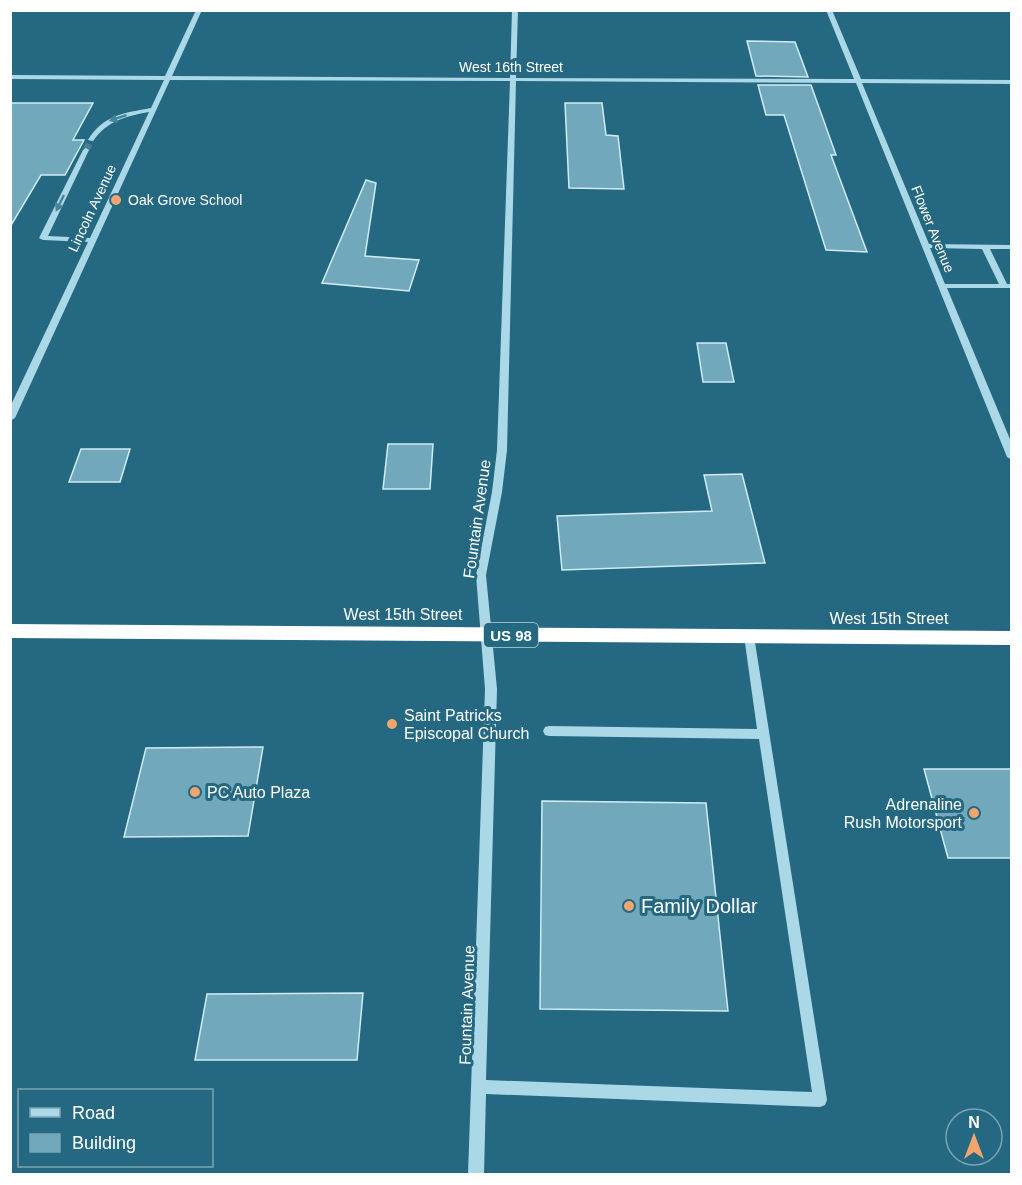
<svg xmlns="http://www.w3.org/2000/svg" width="1022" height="1185" font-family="Arial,sans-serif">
	<rect width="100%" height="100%" fill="#246881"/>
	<!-- building -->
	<path fill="#71a8bb" stroke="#cfecf6" stroke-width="1.5" d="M 747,41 L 795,42 L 808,77 L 756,76 Z
		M 758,85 L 811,85 L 836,155 L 831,155 L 867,252 L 826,250 L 784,115 L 766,115 Z
		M 10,103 L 93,103 L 73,140 L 84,140 L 65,175 L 41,175 L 10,227 Z
		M 565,103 L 602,103 L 606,135 L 618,136 L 624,189 L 569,188 Z
		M 366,180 L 376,183 L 365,256 L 419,260 L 409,291 L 322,283 Z
		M 697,343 L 726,343 L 734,382 L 703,382 Z
		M 388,444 L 433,444 L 430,489 L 383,489 Z
		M 81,449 L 130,449 L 120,482 L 69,482 Z
		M 742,474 L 765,563 L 562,570 L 557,516 L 712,511 L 704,475 Z
		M 263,747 L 248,836 L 124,837 L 146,748 Z
		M 924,769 L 1011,769 L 1011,858 L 948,858 Z
		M 542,801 L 706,803 L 728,1011 L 540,1009 Z
		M 363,993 L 357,1060 L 195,1060 L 207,994 Z"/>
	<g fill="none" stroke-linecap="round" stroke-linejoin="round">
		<!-- minor-tunnel -->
		<path stroke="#457f94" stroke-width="7" stroke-dasharray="7 3" stroke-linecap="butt" d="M 86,150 L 91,140"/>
		<!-- minor -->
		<path fill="#abd8e7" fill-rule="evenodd" d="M 196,10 L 202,10 L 172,76 L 510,78 L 512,10 L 518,10 L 516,78 L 854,79 L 826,10 L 832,10 L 861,79 L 1012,80 L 1012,84 L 862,83 L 929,244 L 1012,245 L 1012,249 L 990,249 L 1007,284 L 1012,284 L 1012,288 L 947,288 L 1012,444 L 1012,460 L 1007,457 L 856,83 L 516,81 L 507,450 L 502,492 L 486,575 L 497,689 L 486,1080 L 812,1092 L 759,739 L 549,736 L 545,735 L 543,731 L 545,727 L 549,726 L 757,729 L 744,636 L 745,633 L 753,633 L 754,636 L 827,1100 L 825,1105 L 820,1107 L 486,1094 L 484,1174 L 468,1174 L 485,689 L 476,575 L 492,492 L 497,450 L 510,81 L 170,80 L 15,418 L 10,421 L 10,407 L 88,242 L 43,240 L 39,238 L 83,150 L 86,148 L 89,150 L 48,236 L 90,238 L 149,112 C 126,116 107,121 93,141 L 88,140 C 103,115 124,113 151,108 L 164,80 L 10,79 L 10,75 L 165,76 ZM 930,248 L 982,249 L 999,284 L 945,284 Z"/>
		<!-- highway -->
		<path fill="#fff" fill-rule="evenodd" d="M 10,624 L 1012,631 L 1012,645 L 10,638 Z"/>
	</g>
	<!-- one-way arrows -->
	<defs><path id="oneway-solid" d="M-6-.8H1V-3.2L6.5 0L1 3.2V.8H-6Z" transform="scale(1.5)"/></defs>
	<g fill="#46849a">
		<use href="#oneway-solid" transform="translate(118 118) rotate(162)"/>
		<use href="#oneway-solid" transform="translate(60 203) rotate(116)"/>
	</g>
	<!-- markers -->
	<g fill="#f1a56f" stroke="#246881" stroke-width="2">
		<circle cx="116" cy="200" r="6"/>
		<circle cx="392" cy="724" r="6"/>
		<circle cx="195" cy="792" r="6"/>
		<circle cx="974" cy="813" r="6"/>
		<circle cx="629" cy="906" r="6"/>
	</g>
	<g text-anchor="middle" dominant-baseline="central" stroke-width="6" stroke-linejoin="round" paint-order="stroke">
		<!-- far-street labels -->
		<g font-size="14" fill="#fff" stroke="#246881">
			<text x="511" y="67">West 16th Street</text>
			<text transform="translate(92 208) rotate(-65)">Lincoln Avenue</text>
			<text transform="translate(933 229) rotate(68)">Flower Avenue</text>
		</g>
		<!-- far-poi labels -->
		<g font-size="14" fill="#fff" stroke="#246881" text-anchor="start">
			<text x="128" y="200">Oak Grove School</text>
		</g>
		<!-- shield labels -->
		<rect fill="#246881" stroke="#bdd2d9" stroke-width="1.5" x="484" y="623" width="54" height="24" rx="4.5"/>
		<g font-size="15" font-weight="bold" fill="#fff">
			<text x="511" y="635">US 98</text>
		</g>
		<!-- street labels -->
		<g font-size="16" fill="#fff" stroke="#246881">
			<text transform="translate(477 519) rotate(-82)">Fountain Avenue</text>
			<text x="403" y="614">West 15th Street</text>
			<text x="889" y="618">West 15th Street</text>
			<text transform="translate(467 1005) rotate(-88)">Fountain Avenue</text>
		</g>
		<!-- poi labels -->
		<g font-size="16" fill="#fff" stroke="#246881" text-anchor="start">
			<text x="404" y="715">Saint Patricks<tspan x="404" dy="18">Episcopal Church</tspan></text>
			<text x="207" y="792">PC Auto Plaza</text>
			<text x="962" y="804" text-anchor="end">Adrenaline<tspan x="962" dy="18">Rush Motorsport</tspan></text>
		</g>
		<!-- near-poi labels -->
		<g font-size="20" fill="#fff" stroke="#246881" text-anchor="start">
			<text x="641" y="906">Family Dollar</text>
		</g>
	</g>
	<!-- border -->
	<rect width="1022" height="1185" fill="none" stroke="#ffffff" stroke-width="24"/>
	<!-- legend -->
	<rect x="18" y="1089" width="195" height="78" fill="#246881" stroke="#7ca4b3" stroke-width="1.5"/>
	<rect x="30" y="1108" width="30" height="9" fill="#abd8e7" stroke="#7ca4b3" stroke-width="1.5"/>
	<text x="72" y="1119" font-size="18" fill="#ffffff">Road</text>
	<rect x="30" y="1134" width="30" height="18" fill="#71a8bb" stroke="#7ca4b3" stroke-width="1.5"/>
	<text x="72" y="1149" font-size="18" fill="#ffffff">Building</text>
	<!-- north arrow -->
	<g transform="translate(974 1137)"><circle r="28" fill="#246881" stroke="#7ca4b3" stroke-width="1.5"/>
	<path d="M0-4.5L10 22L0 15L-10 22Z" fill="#f1a56f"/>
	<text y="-9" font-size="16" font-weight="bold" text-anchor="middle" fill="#ffffff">N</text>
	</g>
</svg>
